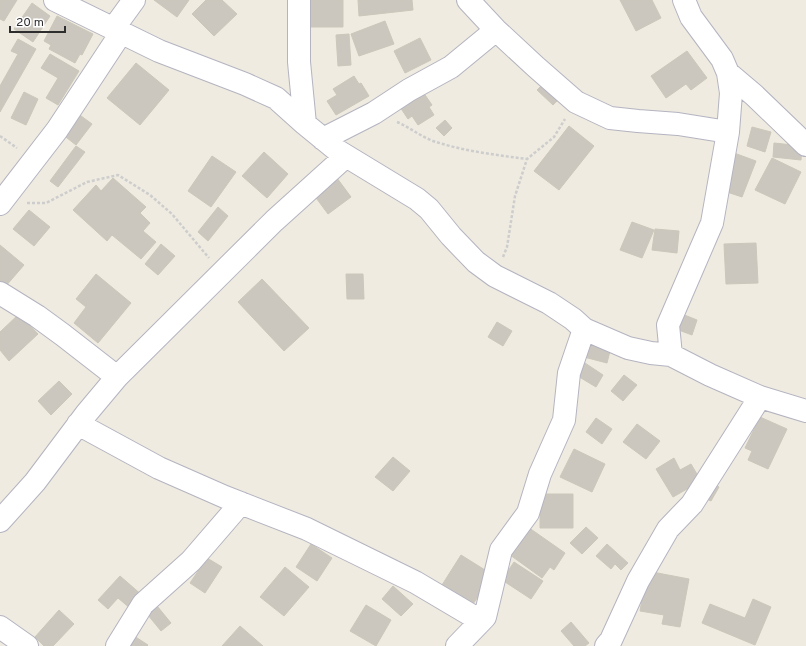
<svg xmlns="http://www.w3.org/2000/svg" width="806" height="646" font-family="Overpass,sans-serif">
	<rect width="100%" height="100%" fill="#efebe0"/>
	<!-- building -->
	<path fill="#cbc7bf" stroke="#cbc7b9" d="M 0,0 L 17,0 L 4,21 L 0,19 Z
		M 154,0 L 189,0 L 177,17 Z
		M 206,0 L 222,0 L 237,14 L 214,36 L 192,14 Z
		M 303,0 L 343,0 L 343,27 L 303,27 Z
		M 358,0 L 412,0 L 413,10 L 359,16 Z
		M 620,0 L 652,0 L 661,18 L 636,31 Z
		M 32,3 L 50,16 L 33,42 L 14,29 Z
		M 57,16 L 93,34 L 82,55 L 80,54 L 75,63 L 49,49 L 51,45 L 44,41 Z
		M 385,21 L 394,44 L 359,56 L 351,34 Z
		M 349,34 L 351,65 L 338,66 L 336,35 Z
		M 420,38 L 431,60 L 405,73 L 394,51 Z
		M 18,39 L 36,49 L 0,112 L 0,86 L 18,54 L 11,51 Z
		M 687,51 L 707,78 L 691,90 L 686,84 L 666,98 L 651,76 Z
		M 50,54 L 79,71 L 58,105 L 46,98 L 58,78 L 41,68 Z
		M 136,63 L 169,90 L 140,125 L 107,98 Z
		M 354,76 L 359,84 L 361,83 L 369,96 L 336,115 L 327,101 L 337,95 L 333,89 Z
		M 546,81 L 562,96 L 553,105 L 537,90 Z
		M 24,92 L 38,99 L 26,125 L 11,118 Z
		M 423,92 L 432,105 L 429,107 L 434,115 L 418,125 L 412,116 L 408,119 L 400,107 Z
		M 77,113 L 92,124 L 76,145 L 62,134 Z
		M 445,120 L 452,128 L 444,136 L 436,128 Z
		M 569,126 L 594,146 L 559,190 L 534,171 Z
		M 752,127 L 771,132 L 765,152 L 747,146 Z
		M 774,143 L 802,146 L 801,160 L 773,157 Z
		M 76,146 L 85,152 L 58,187 L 50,181 Z
		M 264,152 L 288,174 L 267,198 L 242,176 Z
		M 734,153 L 756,161 L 742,197 L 721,190 Z
		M 212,156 L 236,172 L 211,207 L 188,191 Z
		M 772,158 L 801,172 L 785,204 L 755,190 Z
		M 334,174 L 351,197 L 328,214 L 311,191 Z
		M 113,178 L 146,207 L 140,213 L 150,223 L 143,231 L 156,242 L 141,259 L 112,235 L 107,241 L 73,210 L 96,185 L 101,191 Z
		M 218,207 L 228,216 L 208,241 L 198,232 Z
		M 29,210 L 50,227 L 34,246 L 13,229 Z
		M 632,222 L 654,230 L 642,258 L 620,250 Z
		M 655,229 L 679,231 L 677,253 L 652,250 Z
		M 756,243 L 758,283 L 726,284 L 724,244 Z
		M 161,244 L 175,256 L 158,275 L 145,264 Z
		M 0,245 L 24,265 L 5,287 L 0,283 Z
		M 96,274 L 131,303 L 98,343 L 74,323 L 86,307 L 76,299 Z
		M 346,274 L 363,274 L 364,299 L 347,299 Z
		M 262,279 L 309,328 L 284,351 L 238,302 Z
		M 19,314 L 38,334 L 9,361 L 0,350 L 0,332 Z
		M 682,314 L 697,320 L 692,335 L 676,329 Z
		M 497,322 L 512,331 L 503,346 L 488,337 Z
		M 584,336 L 612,343 L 607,363 L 580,356 Z
		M 579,359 L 603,375 L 596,387 L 571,372 Z
		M 624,375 L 637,385 L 623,401 L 611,391 Z
		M 59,381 L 72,394 L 51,415 L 38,401 Z
		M 760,417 L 787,429 L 768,469 L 748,460 L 752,451 L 745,448 Z
		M 596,418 L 612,429 L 602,444 L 586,432 Z
		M 637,424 L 660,441 L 646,459 L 623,442 Z
		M 574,449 L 605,464 L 592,492 L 560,477 Z
		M 393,457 L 410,471 L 393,491 L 375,477 Z
		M 674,458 L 680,470 L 691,464 L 701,481 L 673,497 L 656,469 Z
		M 710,482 L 719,487 L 711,501 L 702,497 Z
		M 540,494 L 573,494 L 573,528 L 540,528 Z
		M 525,525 L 565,553 L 554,570 L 550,567 L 542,578 L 506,552 Z
		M 586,527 L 598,538 L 582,554 L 570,543 Z
		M 311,544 L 332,558 L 317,581 L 296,567 Z
		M 607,544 L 628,563 L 621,570 L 615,564 L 611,569 L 596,556 Z
		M 461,555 L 493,575 L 473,604 L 442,585 Z
		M 207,558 L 222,567 L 205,593 L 190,583 Z
		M 514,562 L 543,581 L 531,599 L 502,580 Z
		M 285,567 L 309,587 L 284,616 L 260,597 Z
		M 647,571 L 689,579 L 680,627 L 662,624 L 664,615 L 640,611 Z
		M 120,576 L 143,596 L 131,609 L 118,598 L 108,609 L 98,600 Z
		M 393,586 L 413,604 L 401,616 L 382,599 Z
		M 753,599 L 771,607 L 755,645 L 702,623 L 710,604 L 745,618 Z
		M 153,601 L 171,623 L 161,631 L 143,609 Z
		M 366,605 L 391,620 L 376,646 L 350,631 Z
		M 59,610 L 74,624 L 53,646 L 44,646 L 35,637 Z
		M 571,622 L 589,643 L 585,646 L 574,646 L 561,631 Z
		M 240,626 L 263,646 L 222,646 Z
		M 131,634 L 148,645 L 147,646 L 123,646 Z"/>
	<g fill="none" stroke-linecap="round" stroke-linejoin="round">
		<defs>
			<path id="minor" d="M 55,0 L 159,51 L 245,84 L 276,98 L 305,124 L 338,151 L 417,199 L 429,209 L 451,236 L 476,262 L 495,276 L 549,303 L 573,319 L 584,329 L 628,348 L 651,353 L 671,355 L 710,375 L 760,397 L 806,411
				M 299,0 L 299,62 L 305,124
				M 468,0 L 496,30 L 536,67 L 576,102 L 610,118 L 638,121 L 678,124 L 728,132
				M 113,29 L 134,0
				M 728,73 L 754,95 L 806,145
				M 323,139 L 374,113 L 409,90 L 451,67 L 496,30
				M 0,204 L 57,130 L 121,33
				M 0,293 L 37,316 L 63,335 L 117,377
				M 671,355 L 668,325 L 712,223 L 728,132 L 731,93 L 728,73 L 722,59 L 691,17 L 684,0
				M 78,424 L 159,468 L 225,497 L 307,529 L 415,582 L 481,621
				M 0,521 L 35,482 L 86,414 L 117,377 L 274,221 L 346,156
				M 0,627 L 27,646
				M 117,646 L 143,604 L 191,561 L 241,503
				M 457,646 L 485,617 L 501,550 L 528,513 L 540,474 L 564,420 L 569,373 L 584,329
				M 606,646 L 611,640 L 638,581 L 668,529 L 692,504 L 760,397"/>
		</defs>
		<!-- minor casing -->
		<use href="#minor" stroke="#b4b4c1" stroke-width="24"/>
		<!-- path -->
		<path stroke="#cdcdcd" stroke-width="2.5" stroke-dasharray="3 2" stroke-linecap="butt" d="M 397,122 C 409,127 420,136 433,141 C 463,151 496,155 527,159
			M 0,136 L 17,148
			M 27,203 L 46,203 L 87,182 L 118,175 L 150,195 L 172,214 L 209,258
			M 503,257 L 507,247 L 515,196 L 527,159 L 554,137 L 565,119"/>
		<!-- minor -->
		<use href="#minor" stroke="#fff" stroke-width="22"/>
	</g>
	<!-- scale -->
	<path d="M10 26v6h55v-6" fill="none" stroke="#2e2e2e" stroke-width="2"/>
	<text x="16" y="26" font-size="12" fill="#2e2e2e" stroke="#ffffff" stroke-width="3" paint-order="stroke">20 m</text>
</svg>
